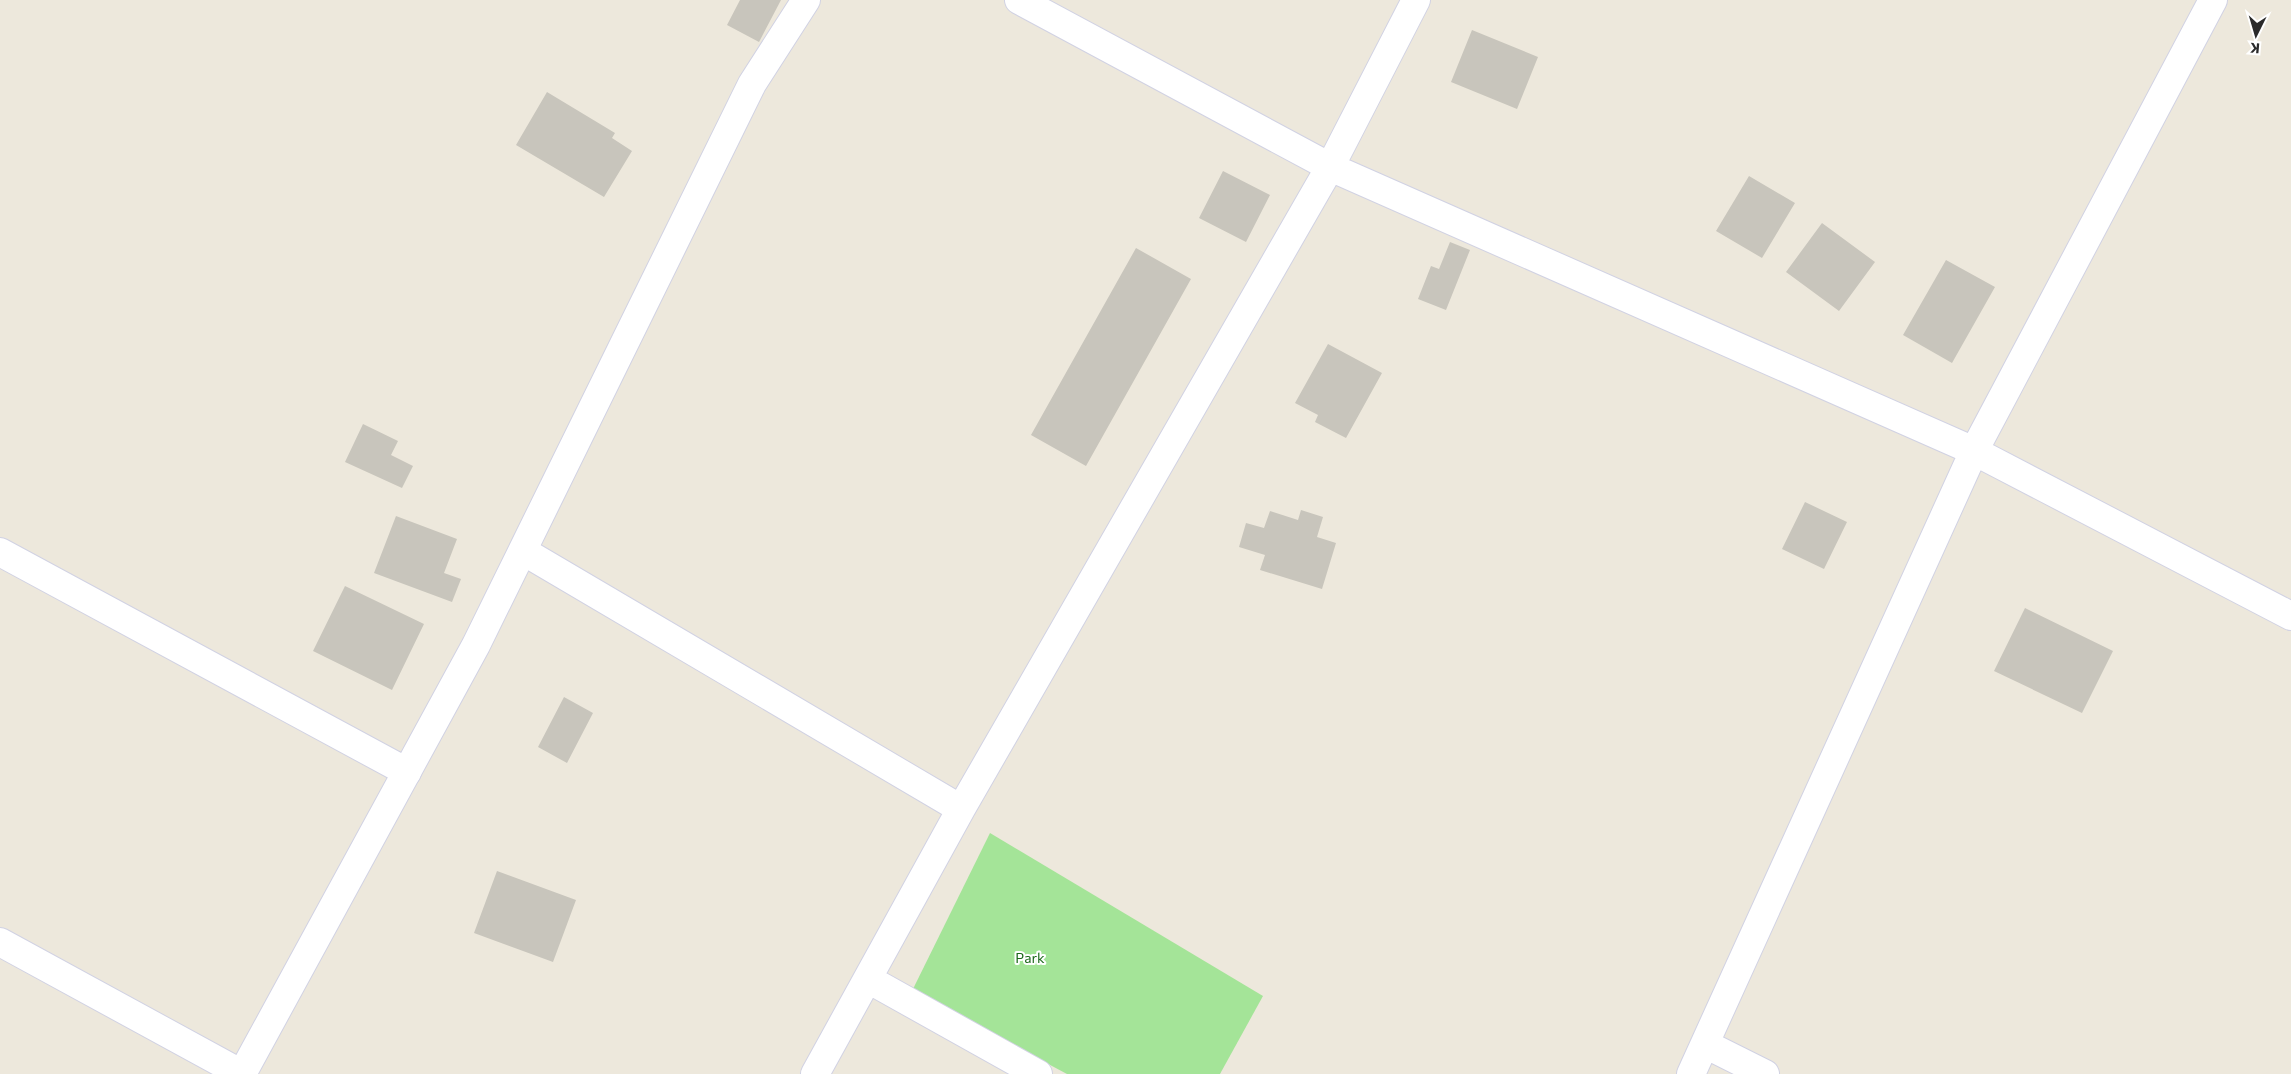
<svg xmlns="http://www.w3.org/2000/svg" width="2291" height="1074" font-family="Commissioner,sans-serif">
	<rect width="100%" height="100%" fill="#ede8dc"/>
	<!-- green -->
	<path fill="#a4e498" d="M 990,833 L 1263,996 L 1220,1074 L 1067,1074 L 912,991 Z"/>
	<!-- building -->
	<path fill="#c8c5bc" d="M 740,0 L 781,0 L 759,42 L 727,25 Z
		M 1472,30 L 1538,57 L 1517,109 L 1451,82 Z
		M 547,92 L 615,133 L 612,138 L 632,151 L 604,197 L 516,145 Z
		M 1223,171 L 1270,195 L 1246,242 L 1199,218 Z
		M 1749,176 L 1795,203 L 1762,258 L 1716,231 Z
		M 1822,223 L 1875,262 L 1839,311 L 1786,272 Z
		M 1450,242 L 1470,250 L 1446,310 L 1418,299 L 1431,266 L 1439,269 Z
		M 1136,248 L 1191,279 L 1086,466 L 1031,435 Z
		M 1946,260 L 1995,287 L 1952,363 L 1903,335 Z
		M 1328,344 L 1382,373 L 1346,438 L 1315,422 L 1318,415 L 1295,403 Z
		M 363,424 L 398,441 L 391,455 L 413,466 L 402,488 L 345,462 Z
		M 1805,502 L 1847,522 L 1824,569 L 1782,549 Z
		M 1301,510 L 1323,517 L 1317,537 L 1336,543 L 1322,589 L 1260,570 L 1265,555 L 1239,547 L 1246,523 L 1264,528 L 1270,511 L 1298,520 Z
		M 396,516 L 457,539 L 444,573 L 461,579 L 452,602 L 374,573 Z
		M 345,586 L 424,624 L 392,690 L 313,651 Z
		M 2025,608 L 2113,651 L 2082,713 L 1994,671 Z
		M 564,697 L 593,713 L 567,763 L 538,747 Z
		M 497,871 L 576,900 L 553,962 L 474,933 Z"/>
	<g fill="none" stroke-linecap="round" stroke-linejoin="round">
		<defs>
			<path id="minor" d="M 1019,0 L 1330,167 L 1974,451 L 2291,616
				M 523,551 L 961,809
				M 0,552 L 407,772
				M 0,942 L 242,1074
				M 868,979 L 1038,1074
				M 1705,1044 L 1765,1074
				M 815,1074 L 961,809 L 1330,167 L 1416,0
				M 1691,1074 L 1974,451 L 2213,0"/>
			<path id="tertiary" d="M 242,1074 L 476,645 L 752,84 L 806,0"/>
		</defs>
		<!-- minor casing -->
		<use href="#minor" stroke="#d1d2e3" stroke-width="30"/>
		<!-- tertiary casing -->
		<use href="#tertiary" stroke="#d1d2e3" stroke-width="30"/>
		<!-- minor -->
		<use href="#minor" stroke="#fff" stroke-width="28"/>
		<!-- tertiary -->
		<use href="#tertiary" stroke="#fff" stroke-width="28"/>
	</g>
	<g text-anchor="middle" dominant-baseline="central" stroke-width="4" stroke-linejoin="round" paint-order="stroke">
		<!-- park labels -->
		<g font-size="14" fill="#1b6819" stroke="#fff">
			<text x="1030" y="957">Park</text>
		</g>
	</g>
	<!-- north arrow -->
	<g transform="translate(2256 35) rotate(185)" stroke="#ffffff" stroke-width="4" paint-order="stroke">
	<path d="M0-4L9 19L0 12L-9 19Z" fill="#2a2a2a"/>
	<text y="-8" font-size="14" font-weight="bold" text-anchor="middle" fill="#2a2a2a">K</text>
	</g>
</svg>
